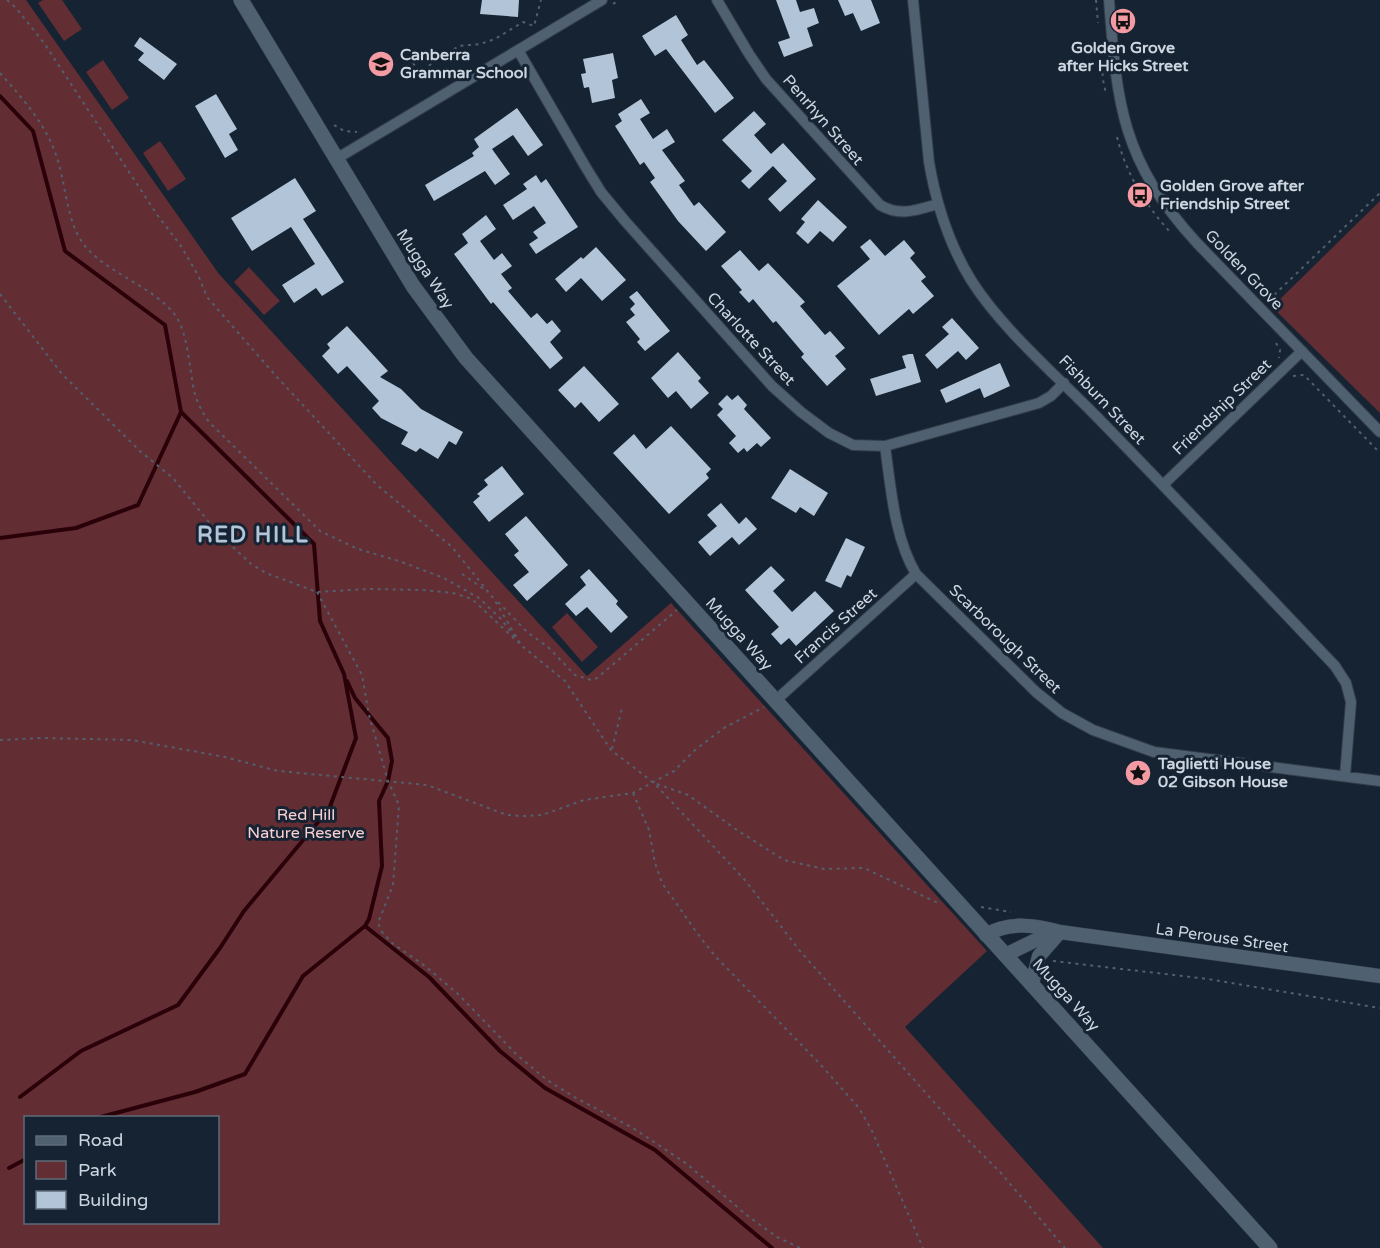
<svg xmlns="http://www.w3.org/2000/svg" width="1380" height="1248" font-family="'Varela Round',sans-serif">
	<rect width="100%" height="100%" fill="#152332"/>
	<!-- green -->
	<path fill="#632d34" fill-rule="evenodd" d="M 0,0 L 26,0 L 219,274 L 587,676 L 671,603 L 987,951 L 905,1027 L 1103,1248 L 0,1248 ZM 26,1118 L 218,1118 L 218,1222 L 26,1222 Z
		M 43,0 L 62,0 L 82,29 L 64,41 L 38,3 Z
		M 103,60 L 129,98 L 112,110 L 86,72 Z
		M 160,141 L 186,179 L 168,191 L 143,153 Z
		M 1380,201 L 1380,413 L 1272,307 Z
		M 249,267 L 280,301 L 264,315 L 234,282 Z
		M 567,613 L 598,647 L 582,662 L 552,627 Z"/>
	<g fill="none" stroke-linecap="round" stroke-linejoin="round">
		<!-- stream -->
		<path stroke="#2b0109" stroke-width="4" d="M 0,96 L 33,131 L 65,251 L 165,325 L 181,412 L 138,505 L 76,528 L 0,538
			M 365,926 L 429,977 L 500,1051 L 545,1088 L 655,1150 L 772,1248
			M 20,1097 L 81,1051 L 178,1005 L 220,948 L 244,911 L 329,809 L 356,738 L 344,674 L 320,621 L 314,544 L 181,412
			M 97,1118 L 195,1092 L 245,1074 L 303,976 L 365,926 L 369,919 L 382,866 L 379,801 L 388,781 L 392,761 L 388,738 L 355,698 L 347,681
			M 9,1168 L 26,1159"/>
	</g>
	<!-- building -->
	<path fill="#b1c4d8" d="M 482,0 L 519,0 L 518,17 L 480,14 Z
		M 776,0 L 796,0 L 800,12 L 814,8 L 819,23 L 807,28 L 813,46 L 784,57 L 778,42 L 790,38 Z
		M 838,0 L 871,0 L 880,23 L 861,31 L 853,13 L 845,16 Z
		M 676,15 L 688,35 L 681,40 L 697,65 L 704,60 L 734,98 L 715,113 L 666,49 L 655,56 L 642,36 Z
		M 140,37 L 177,64 L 164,80 L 138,60 L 144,53 L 134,46 Z
		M 613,53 L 618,78 L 612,80 L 615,98 L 592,103 L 589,87 L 584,88 L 581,74 L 586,73 L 583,59 Z
		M 216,94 L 237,129 L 229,134 L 238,150 L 225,158 L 195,106 Z
		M 641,99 L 650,113 L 640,119 L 653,139 L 667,129 L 675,142 L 662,150 L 685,181 L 679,185 L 694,206 L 699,202 L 726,232 L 706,251 L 678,221 L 650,182 L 655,178 L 644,162 L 640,165 L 615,126 L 622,121 L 618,114 Z
		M 517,108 L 543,145 L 528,156 L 513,135 L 492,149 L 510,174 L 495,185 L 485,171 L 434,201 L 425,185 L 474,156 L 472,153 L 479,147 L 474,139 Z
		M 754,111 L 766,124 L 754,135 L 771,154 L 783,143 L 816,179 L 780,212 L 768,199 L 787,181 L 773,166 L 749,189 L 741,181 L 752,171 L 722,140 Z
		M 536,175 L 541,183 L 546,179 L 578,227 L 536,254 L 529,244 L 538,238 L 533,232 L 546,223 L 534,206 L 513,220 L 503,205 L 527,189 L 523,184 Z
		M 295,178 L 316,211 L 303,219 L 344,282 L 322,296 L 316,288 L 294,303 L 282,285 L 315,264 L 291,227 L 252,251 L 231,218 Z
		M 818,200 L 847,227 L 833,242 L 820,231 L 808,244 L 796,233 L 805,222 L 801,219 Z
		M 486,215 L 496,229 L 480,241 L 494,260 L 502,253 L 512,266 L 501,274 L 512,288 L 508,291 L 531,318 L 537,313 L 547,324 L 552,320 L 561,331 L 550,342 L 563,358 L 550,369 L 493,302 L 491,304 L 454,254 L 468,243 L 462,234 Z
		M 870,239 L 885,256 L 904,240 L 915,253 L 910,258 L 926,277 L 921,281 L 934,296 L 913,314 L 909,309 L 879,335 L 837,286 L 870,259 L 860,247 Z
		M 596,247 L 626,280 L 602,301 L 581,278 L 566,292 L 555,279 L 581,257 L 583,259 Z
		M 740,250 L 759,271 L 768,263 L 805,302 L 800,306 L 825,335 L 830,331 L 845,348 L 835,356 L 846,369 L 827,386 L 801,357 L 804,354 L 776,321 L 773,323 L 753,299 L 749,303 L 739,292 L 742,290 L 721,266 Z
		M 637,291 L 670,331 L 645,351 L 637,342 L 640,339 L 626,322 L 635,315 L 630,309 L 635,304 L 629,297 Z
		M 952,318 L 979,348 L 966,360 L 958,351 L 937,369 L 925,355 L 949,334 L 942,327 Z
		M 347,326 L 388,371 L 380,377 L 401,389 L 421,409 L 463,432 L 456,445 L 449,441 L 438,459 L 420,448 L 416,452 L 401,444 L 408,432 L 381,418 L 372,408 L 379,401 L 347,366 L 338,374 L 322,356 L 330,348 L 327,344 Z
		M 678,352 L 701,378 L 698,381 L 709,393 L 691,409 L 676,391 L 668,398 L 651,378 Z
		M 909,354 L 913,354 L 921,382 L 876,396 L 870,379 L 906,368 L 902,356 Z
		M 1000,363 L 1010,386 L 984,398 L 980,388 L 946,403 L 940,390 Z
		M 584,366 L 619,404 L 599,422 L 581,402 L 575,408 L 558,390 Z
		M 727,395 L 732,400 L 738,395 L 747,405 L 744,409 L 771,438 L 761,447 L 757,443 L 747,452 L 744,448 L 738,453 L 729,443 L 736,436 L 717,415 L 723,409 L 718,404 Z
		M 671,426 L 711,469 L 706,474 L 709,478 L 669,514 L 613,453 L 634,434 L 646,449 Z
		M 502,466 L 524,494 L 489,522 L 473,502 L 480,496 L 477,494 L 488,485 L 484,480 Z
		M 790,469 L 828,493 L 814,516 L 800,507 L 796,513 L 771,498 Z
		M 721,503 L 739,524 L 746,517 L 757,529 L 739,545 L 732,537 L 710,556 L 698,542 L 717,526 L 707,515 Z
		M 526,516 L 568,565 L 527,601 L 513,585 L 529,572 L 514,555 L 519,551 L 505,534 Z
		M 846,538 L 865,547 L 851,577 L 847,575 L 841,588 L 825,581 Z
		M 771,566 L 785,580 L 773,591 L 792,612 L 815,591 L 834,611 L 796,646 L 789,638 L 781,645 L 771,634 L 779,627 L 745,590 Z
		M 589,569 L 618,601 L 616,604 L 628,617 L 611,633 L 587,607 L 576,616 L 565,604 L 586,585 L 580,577 Z"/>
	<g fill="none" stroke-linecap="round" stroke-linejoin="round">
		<defs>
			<path id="minor" d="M 717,0 L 749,54 L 766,79 L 880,205 C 900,217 917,210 938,204
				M 913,0 L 929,162 C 936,203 949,244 971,280 C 1002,329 1056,375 1097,417 C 1177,499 1256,583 1335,666 L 1346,683 L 1351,702 L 1345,776
				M 1109,0 C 1117,106 1122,161 1197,243 L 1380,432
				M 518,50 L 585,166 L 601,192 L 625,221 L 772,386 L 801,412 L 829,433 L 853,445 L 885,446 L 1039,403 L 1051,396 L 1064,383
				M 336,159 L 602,0
				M 885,446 C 891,488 894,537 916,574 L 1036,692 L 1062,713 L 1093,730 L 1154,752 L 1380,781
				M 1163,485 L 1302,351
				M 775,701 L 916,574"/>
			<path id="tertiary" d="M 986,935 C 1009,921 1036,925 1060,932 L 1380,976
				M 1005,955 L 1036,940 L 1058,933
				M 1032,984 L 1039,956 L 1060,932"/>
			<path id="secondary" d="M 241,0 L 413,286 L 466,358 L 1270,1248"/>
		</defs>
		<!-- minor casing -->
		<use href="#minor" stroke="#333c49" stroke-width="12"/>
		<!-- tertiary casing -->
		<use href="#tertiary" stroke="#333c49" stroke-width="15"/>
		<!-- secondary casing -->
		<use href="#secondary" stroke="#333c49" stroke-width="16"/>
		<!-- path -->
		<path stroke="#535f6d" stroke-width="2" stroke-dasharray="3 4.5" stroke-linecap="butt" d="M 7,0 L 16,8 L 44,43 L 158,216 L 181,246 L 199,277 L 207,297 L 276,376 L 377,485 L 452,547 L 494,599 L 520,643
			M 1096,0 L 1098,23
			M 613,4 L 619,0
			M 1100,43 L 1103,80 L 1106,94
			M 402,67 L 411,60 L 419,72 L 459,46 L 480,44 L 495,39 L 523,22 L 534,26 L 541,0
			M 0,73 C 22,98 45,123 56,155 C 66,182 66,223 85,246 C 107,273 154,287 175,315 C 189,334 189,371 195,394 C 198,405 203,413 209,422 L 320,531 L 358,549 L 399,561 L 444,578 L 479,598 L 501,619 L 515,637
			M 334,125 L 344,131 L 357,132
			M 1117,137 C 1126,174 1146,206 1171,233
			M 0,294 L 62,374 L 141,452 L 173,478 L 217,532 L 251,564 L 266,573 L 317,592 L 368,589 L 422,590 L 453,593 L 472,599 L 522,646 L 565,681 L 611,750 L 654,783 L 745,880 L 800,951 L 963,1135 L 1000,1172 L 1065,1248
			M 1269,300 L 1380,193
			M 1276,343 L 1280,350 L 1279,358
			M 1293,376 L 1304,375 L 1380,453
			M 462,574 L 488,592
			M 317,592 L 362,675 L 369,715 L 388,781 L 399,805 L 393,885 L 378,923 L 382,932 L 392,943 L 425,966 L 458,994 L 517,1055 L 547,1080 L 576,1098 L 633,1128 L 687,1164 L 749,1217 L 777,1237 L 800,1248
			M 498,602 L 527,632 L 548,647 L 575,675 L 591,680 L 597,678 L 677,610
			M 0,740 L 43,738 L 132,740 L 225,757 L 278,771 L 427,785 L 507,815 L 524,816 L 542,815 L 584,800 L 633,793 L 674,771 L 695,750 L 724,728 L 764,707
			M 612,749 L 622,708
			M 657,784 L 688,795 L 737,830 L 784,860 L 824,869 L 864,868 L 938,903
			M 633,793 L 649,830 L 655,863 L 662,883 L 697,933 L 715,956 L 820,1064 L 859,1108 L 872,1131 L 923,1248
			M 981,907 L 1011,912
			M 1053,961 L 1208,979 L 1380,1008"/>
		<!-- minor -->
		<use href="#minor" stroke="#4f6071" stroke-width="10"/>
		<!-- tertiary -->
		<use href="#tertiary" stroke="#4f6071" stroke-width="14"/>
		<!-- secondary -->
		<use href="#secondary" stroke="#4f6071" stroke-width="15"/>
	</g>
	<!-- icons -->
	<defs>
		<symbol id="bus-disc" viewBox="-11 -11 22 22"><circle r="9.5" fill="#f49aa3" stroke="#152332"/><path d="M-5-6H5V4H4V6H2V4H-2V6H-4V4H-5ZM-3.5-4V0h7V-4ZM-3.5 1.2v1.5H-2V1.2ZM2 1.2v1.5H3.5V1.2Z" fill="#111"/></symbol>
		<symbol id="school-disc" viewBox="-11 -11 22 22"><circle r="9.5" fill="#f49aa3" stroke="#152332"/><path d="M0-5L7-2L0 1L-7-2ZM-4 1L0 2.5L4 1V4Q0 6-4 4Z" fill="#111"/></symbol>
		<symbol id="sight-disc" viewBox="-11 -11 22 22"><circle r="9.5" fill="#f49aa3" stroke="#152332"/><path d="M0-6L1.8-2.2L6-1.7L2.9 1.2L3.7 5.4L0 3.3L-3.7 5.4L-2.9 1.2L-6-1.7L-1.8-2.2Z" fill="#111"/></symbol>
	</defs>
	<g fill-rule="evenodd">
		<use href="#bus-disc" x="1108" y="6" width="30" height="30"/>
		<use href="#school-disc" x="366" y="49" width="30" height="30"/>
		<use href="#bus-disc" x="1125" y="180" width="30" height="30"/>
		<use href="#sight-disc" x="1123" y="758" width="30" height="30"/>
	</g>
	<g text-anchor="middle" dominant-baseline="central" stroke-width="6" stroke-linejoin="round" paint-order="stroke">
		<!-- poi labels -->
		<g font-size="16" font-weight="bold" fill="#cdd6e0" stroke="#152332" text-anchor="start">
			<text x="1123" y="48" text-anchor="middle">Golden Grove<tspan x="1123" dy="18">after Hicks Street</tspan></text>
			<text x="400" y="55">Canberra<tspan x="400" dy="18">Grammar School</tspan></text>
			<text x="1160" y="186">Golden Grove after<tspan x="1160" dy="18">Friendship Street</tspan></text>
			<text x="1158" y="764">Taglietti House<tspan x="1158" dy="18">02 Gibson House</tspan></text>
		</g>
		<!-- street labels -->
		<g font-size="16" fill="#cdd6e0" stroke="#152332">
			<text transform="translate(823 120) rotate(49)">Penrhyn Street</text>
			<text transform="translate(425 269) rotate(57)">Mugga Way</text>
			<text transform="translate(1244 270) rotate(46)">Golden Grove</text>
			<text transform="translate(751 339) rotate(47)">Charlotte Street</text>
			<text transform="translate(1102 400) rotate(46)">Fishburn Street</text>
			<text transform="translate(1222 407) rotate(-44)">Friendship Street</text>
			<text transform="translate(836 626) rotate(-42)">Francis Street</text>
			<text transform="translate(739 634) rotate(48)">Mugga Way</text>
			<text transform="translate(1005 639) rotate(44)">Scarborough Street</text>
			<text transform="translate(1222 938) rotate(8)">La Perouse Street</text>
			<text transform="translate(1066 995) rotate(48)">Mugga Way</text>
		</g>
		<!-- park labels -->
		<g font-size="16" fill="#fad0d2" stroke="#152332">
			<text x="306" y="815">Red Hill<tspan x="306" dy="18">Nature Reserve</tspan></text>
		</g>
		<!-- district labels -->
		<g font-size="22" font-weight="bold" letter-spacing="1.5" fill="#b3c5d9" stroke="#152332">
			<text x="253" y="535">RED HILL</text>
		</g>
	</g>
	<!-- legend -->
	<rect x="24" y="1116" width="195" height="108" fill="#152332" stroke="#5f6b78" stroke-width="1.5"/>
	<rect x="36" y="1136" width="30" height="9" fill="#4f6071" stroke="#5f6b78" stroke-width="1.5"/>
	<text x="78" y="1146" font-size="18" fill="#cdd6e0">Road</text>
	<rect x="36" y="1161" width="30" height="18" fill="#632d34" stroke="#5f6b78" stroke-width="1.5"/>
	<text x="78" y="1176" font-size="18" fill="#cdd6e0">Park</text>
	<rect x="36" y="1191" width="30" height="18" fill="#b1c4d8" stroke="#5f6b78" stroke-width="1.5"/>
	<text x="78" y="1206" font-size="18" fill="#cdd6e0">Building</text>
</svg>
